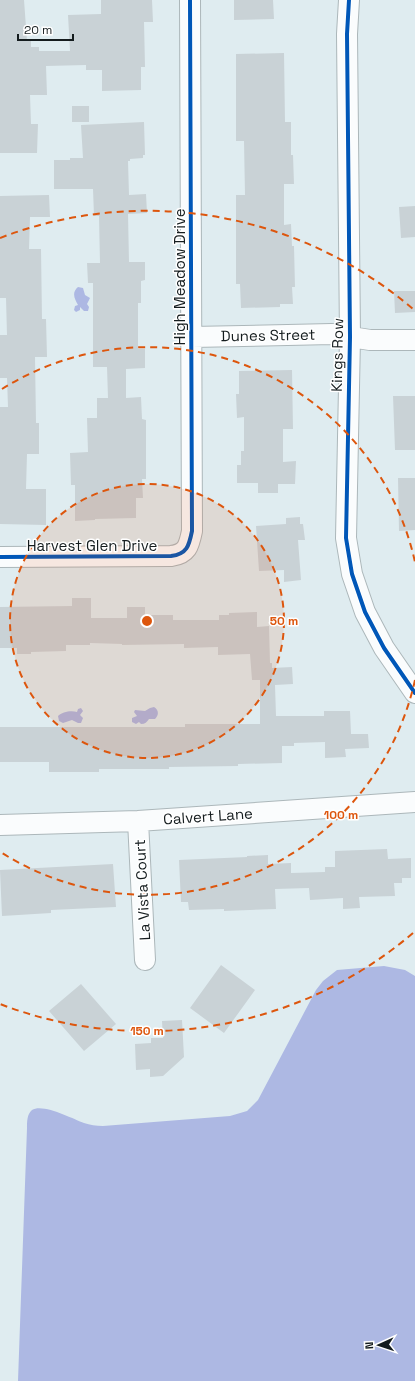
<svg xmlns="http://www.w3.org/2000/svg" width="415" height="1381" font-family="'Space Grotesk',sans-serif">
	<rect width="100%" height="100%" fill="#dfecf0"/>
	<!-- water -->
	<path fill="#adb8e3" d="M 78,287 L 83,288 L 85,295 L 90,298 L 87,304 L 89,307 L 88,311 L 84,311 L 80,307 L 80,310 L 76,312 L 74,310 L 75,306 L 78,305 C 75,299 71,293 78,287 Z
		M 154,707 C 159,710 159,715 155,719 L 149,719 C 147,722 145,724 141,724 L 139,722 L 136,724 L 132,722 L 132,718 L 137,716 L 134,712 L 135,710 L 145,711 L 150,708 Z
		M 81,708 L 83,711 L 80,715 L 83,718 L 81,723 L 78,723 L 72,720 L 63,723 L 59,721 L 58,716 C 62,712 71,710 77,712 L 78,709 Z
		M 384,966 L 405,970 L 415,976 L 415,1381 L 18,1381 L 27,1128 C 27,1122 27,1114 32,1110 C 43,1103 73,1119 84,1123 C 90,1125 96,1126 103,1126 L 230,1116 L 247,1111 L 258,1100 L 316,990 L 323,981 L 337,970 Z"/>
	<!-- building -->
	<path fill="#c9d2d6" d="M 0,0 L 24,0 L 27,41 L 31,41 L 31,47 L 39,47 L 39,51 L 70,51 L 68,15 L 101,14 L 101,0 L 152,0 L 153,22 L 144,22 L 145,67 L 141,67 L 141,90 L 102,91 L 102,70 L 86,70 L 86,65 L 46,66 L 47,95 L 30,95 L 31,124 L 38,124 L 37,153 L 0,153 Z
		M 234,0 L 273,0 L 274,19 L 234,20 Z
		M 284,53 L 285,122 L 291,122 L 291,155 L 293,155 L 294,184 L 284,184 L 284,225 L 291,224 L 292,246 L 294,246 L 295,287 L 292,287 L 293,304 L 280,304 L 280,307 L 241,308 L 240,284 L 236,284 L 236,195 L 245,195 L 244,141 L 236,141 L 236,54 Z
		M 72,106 L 89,106 L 89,122 L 72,122 Z
		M 144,122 L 145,155 L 143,155 L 143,158 L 130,159 L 130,161 L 128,161 L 129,195 L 146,194 L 147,213 L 128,214 L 129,262 L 145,262 L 145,280 L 141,281 L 141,303 L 138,303 L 138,349 L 145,349 L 145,368 L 126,369 L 126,398 L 141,397 L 142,419 L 146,420 L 146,479 L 142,479 L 143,498 L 136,498 L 136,518 L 95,519 L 95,520 L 75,521 L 75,485 L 71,485 L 70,453 L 88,452 L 87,418 L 97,418 L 97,398 L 108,398 L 107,367 L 93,367 L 93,283 L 88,283 L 87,263 L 100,263 L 99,216 L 94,216 L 93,189 L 54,189 L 54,160 L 70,160 L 70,158 L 83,158 L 81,125 Z
		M 49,195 L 50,217 L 30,217 L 29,249 L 41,249 L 42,319 L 46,319 L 47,357 L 35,357 L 36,423 L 39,423 L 39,454 L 27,454 L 26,489 L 46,489 L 46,525 L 0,524 L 0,407 L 8,407 L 7,378 L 0,378 L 0,335 L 7,335 L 6,298 L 0,298 L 0,196 Z
		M 415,206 L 415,237 L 401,238 L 399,207 Z
		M 394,291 L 415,291 L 415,312 L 395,313 Z
		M 292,370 L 293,429 L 283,429 L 283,462 L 296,461 L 295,484 L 278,484 L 278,493 L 258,493 L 258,483 L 237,483 L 237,465 L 241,465 L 241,451 L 244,451 L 244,417 L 237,418 L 236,394 L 239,394 L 239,371 Z
		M 393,396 L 415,396 L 415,450 L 395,450 Z
		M 398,478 L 415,478 L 415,530 L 399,531 Z
		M 300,517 L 300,524 L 303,524 L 305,540 L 298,540 L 301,580 L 284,582 L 284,570 L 259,571 L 256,526 L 286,524 L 286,518 Z
		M 72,598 L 91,598 L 91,618 L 127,618 L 127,607 L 145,607 L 145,615 L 173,615 L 173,620 L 219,620 L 219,615 L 229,615 L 229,613 L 257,612 L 257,627 L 269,626 L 270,663 L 272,663 L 272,668 L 292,667 L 293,684 L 275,685 L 276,716 L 324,716 L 324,711 L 350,711 L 351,734 L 368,734 L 369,748 L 345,749 L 346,757 L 325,758 L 325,742 L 294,743 L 294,746 L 282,746 L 282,763 L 238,764 L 238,766 L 169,767 L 169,769 L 99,769 L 99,772 L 49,772 L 49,762 L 0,762 L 0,727 L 185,727 L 185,724 L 260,724 L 260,680 L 252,680 L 250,654 L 218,655 L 218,647 L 184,648 L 184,644 L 122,645 L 122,644 L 90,643 L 90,645 L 66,645 L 66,651 L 31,652 L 31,654 L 17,654 L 17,648 L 0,648 L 0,607 L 72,606 Z
		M 387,849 L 388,859 L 411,858 L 411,878 L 402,878 L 402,883 L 394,883 L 395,896 L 359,897 L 360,908 L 343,909 L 343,898 L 310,900 L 309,888 L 275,889 L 276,909 L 224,911 L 224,909 L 189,910 L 188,902 L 181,902 L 179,860 L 247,857 L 247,856 L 268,855 L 268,864 L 291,863 L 291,873 L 325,872 L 325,867 L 335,867 L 335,851 Z
		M 113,864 L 116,907 L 51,910 L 51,913 L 2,916 L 0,870 Z
		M 221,965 L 255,990 L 224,1033 L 190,1008 Z
		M 81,984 L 116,1024 L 84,1051 L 49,1011 Z
		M 182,1020 L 184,1057 L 163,1076 L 150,1077 L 150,1069 L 136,1070 L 135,1044 L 151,1043 L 151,1038 L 163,1038 L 162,1021 Z"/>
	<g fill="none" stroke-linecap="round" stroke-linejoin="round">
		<defs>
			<path id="minor" d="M 349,0 L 347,34 L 350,337 L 346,538 L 352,574 L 365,612 L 384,648 L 415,693
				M 192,337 L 332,334 L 370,340 L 415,340
				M 0,557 L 171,556 C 187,554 189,546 192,531 L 190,0
				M 138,821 L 145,960
				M 0,825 L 138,821 L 415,802"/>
		</defs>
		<!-- minor casing -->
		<use href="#minor" stroke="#acb7ba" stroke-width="22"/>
		<!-- minor -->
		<use href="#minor" stroke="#fafcfd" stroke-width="20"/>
		<defs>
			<path id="cycleway" d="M 349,0 L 347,34 L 350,337 L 346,538 L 352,574 L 365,612 L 384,648 L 415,693
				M 0,557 L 171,556 C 187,554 189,546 192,531 L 190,0"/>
		</defs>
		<!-- cycleway casing -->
		<use href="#cycleway" stroke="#fff" stroke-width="6"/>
		<!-- cycleway -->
		<use href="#cycleway" stroke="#0057b8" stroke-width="4"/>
	</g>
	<!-- distance rings -->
	<circle cx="147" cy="621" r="137" fill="#dd560d" fill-opacity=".12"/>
	<g fill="none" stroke="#dd560d" stroke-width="2" stroke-dasharray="7 5">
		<circle cx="147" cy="621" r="137"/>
		<path d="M415 680A274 274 0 0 1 2 853M2 389A274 274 0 0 1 415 562"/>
		<path d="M413 933A410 410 0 0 1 0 1004M0 238A410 410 0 0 1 413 309"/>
	</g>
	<g text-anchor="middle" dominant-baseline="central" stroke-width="3" stroke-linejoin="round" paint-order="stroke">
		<!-- street labels -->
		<g font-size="15" fill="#141c1e" stroke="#fff">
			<text transform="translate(179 277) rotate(-90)">High Meadow Drive</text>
			<text transform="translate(268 335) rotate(-1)">Dunes Street</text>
			<text transform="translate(337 355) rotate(-89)">Kings Row</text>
			<text x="92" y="545">Harvest Glen Drive</text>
			<text transform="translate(208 816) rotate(-4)">Calvert Lane</text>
			<text transform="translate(142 890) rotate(-93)">La Vista Court</text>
		</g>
	</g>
	<circle cx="147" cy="621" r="6" fill="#dd560d" stroke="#fff" stroke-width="2"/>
	<g font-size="12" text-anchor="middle" font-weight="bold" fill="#dd560d" stroke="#fff" stroke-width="3" stroke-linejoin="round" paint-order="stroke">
		<text x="284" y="625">50 m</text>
		<text x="341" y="819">100 m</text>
		<text x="147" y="1035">150 m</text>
	</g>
	<!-- north arrow -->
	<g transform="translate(379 1345) rotate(267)" stroke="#ffffff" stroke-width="3" paint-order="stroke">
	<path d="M0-3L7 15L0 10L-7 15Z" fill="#141c1e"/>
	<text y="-6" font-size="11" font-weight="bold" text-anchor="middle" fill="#141c1e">N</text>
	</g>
	<!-- scale -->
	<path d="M18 34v6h55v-6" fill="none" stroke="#141c1e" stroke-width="2"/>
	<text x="24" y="34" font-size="12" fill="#141c1e" stroke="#ffffff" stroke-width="3" paint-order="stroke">20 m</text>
</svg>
